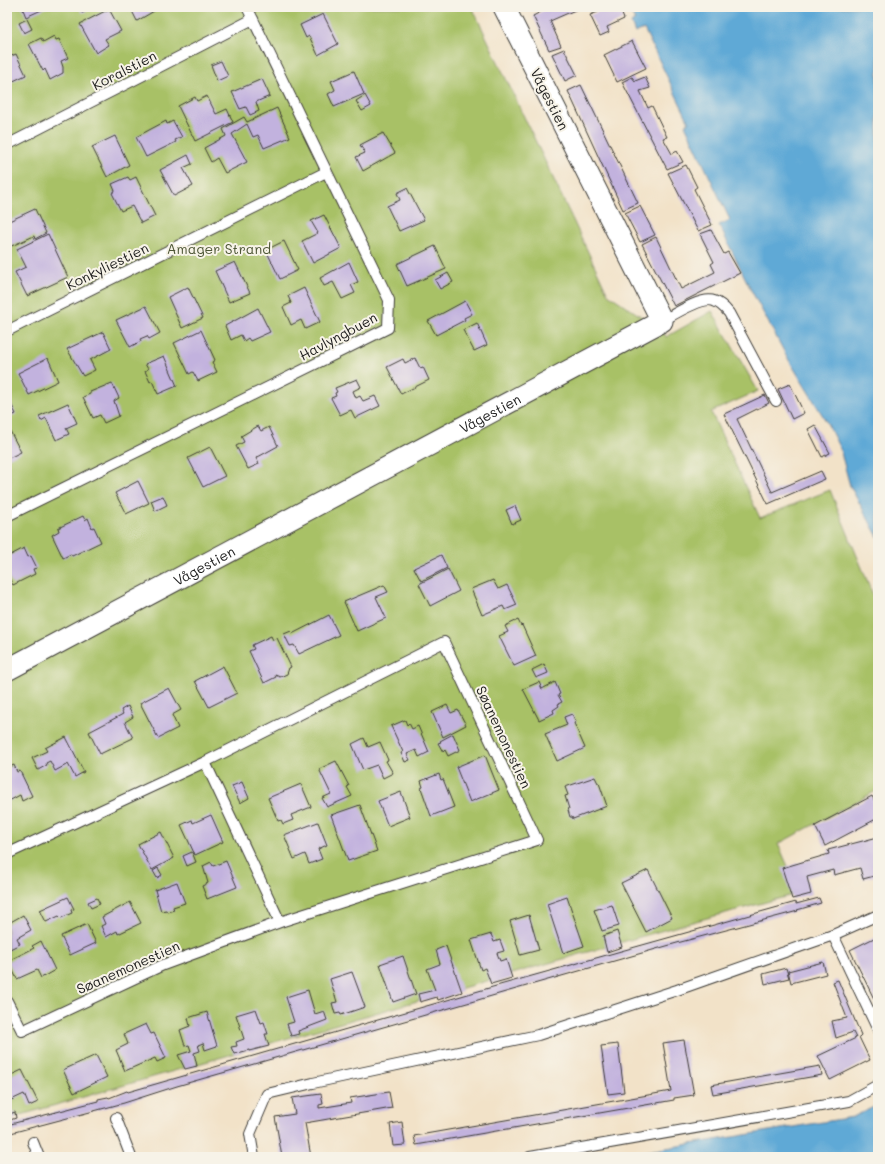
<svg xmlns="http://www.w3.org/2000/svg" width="885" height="1164" font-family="Mali,sans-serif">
	<rect width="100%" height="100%" fill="#f7f3e8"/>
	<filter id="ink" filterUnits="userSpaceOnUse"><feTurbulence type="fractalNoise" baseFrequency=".025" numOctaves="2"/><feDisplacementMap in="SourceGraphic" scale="8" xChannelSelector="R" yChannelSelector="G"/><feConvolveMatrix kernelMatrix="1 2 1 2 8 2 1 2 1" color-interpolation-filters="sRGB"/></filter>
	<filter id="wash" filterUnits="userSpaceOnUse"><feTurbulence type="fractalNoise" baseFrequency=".012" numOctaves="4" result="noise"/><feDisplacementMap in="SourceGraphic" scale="16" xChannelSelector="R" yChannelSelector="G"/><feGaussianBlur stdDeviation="0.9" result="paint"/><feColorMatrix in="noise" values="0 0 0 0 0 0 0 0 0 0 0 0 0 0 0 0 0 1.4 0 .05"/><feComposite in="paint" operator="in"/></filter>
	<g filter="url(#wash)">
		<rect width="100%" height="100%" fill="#f2e2c8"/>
		<!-- green -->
		<path fill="#a8c166" stroke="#626e41" d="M 7,7 L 472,7 L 608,294 L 663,331 L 666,337 L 712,311 L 758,391 L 711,412 L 760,518 L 830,490 L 878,607 L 878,790 L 778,844 L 800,893 L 685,924 L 7,1119 Z"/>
		<!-- water -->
		<path fill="#5ea9d6" stroke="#3d6279" d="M 628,7 L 878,7 L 878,537 L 850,486 L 840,449 L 826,421 L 787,357 L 751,290 L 719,225 L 730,220 L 685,125 L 689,122 L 644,29 L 635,33 L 631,23 L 635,20 Z
			M 878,1105 L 878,1157 L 612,1157 L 853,1117 Z"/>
		<g id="blocks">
			<!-- building -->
			<path fill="#c2b2de" d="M 22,7 L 48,7 L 26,17 Z
				M 79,7 L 95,7 L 82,13 Z
				M 130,7 L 161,7 L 137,21 Z
				M 550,7 L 582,7 L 550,21 L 561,46 L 549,50 L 533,16 Z
				M 596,7 L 619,7 L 624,19 L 607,27 L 609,32 L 600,36 L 590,15 L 598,12 Z
				M 109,9 L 121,31 L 105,39 L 109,45 L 96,53 L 80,24 Z
				M 323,14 L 338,44 L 318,55 L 309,36 L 306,38 L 300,25 Z
				M 27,19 L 32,29 L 24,33 L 19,23 Z
				M 54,36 L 56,40 L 59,39 L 68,58 L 61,61 L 63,67 L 63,73 L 50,80 L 45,69 L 43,71 L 29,44 L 41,38 L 43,42 Z
				M 632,41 L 646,68 L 617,82 L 604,55 Z
				M 564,49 L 577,75 L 565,81 L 552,54 Z
				M 16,54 L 26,75 L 7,84 L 7,58 Z
				M 221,61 L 228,76 L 217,81 L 211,65 Z
				M 354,71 L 364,94 L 334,107 L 328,94 L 335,90 L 331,81 Z
				M 632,77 L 635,81 L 645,77 L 650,88 L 640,91 L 648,108 L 652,106 L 667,137 L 663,138 L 672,154 L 677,151 L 683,162 L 667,169 L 622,82 Z
				M 262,79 L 270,96 L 256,102 L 259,111 L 250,115 L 246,107 L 240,109 L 232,92 Z
				M 581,85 L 638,203 L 623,210 L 568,91 Z
				M 365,95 L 371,106 L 362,111 L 356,101 Z
				M 207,96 L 216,114 L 227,109 L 233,122 L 195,141 L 178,106 L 195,97 L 197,101 Z
				M 277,108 L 290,137 L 264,148 L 258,135 L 253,137 L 247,124 L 232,134 L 247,162 L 225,173 L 217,158 L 211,162 L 204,148 L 226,136 L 223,129 L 244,117 L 247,122 Z
				M 166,121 L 167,124 L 173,121 L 182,137 L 175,140 L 176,142 L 146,157 L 136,137 Z
				M 383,133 L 395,153 L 363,171 L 356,157 L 365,153 L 360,145 Z
				M 115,136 L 129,165 L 107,177 L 92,147 Z
				M 188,155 L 192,164 L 183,168 L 193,186 L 174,196 L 160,170 Z
				M 686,165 L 697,187 L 694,189 L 712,225 L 698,231 L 668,173 Z
				M 128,177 L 130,180 L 136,177 L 155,216 L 141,223 L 132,206 L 121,211 L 112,193 L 115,191 L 112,184 Z
				M 407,188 L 424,220 L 399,231 L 387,206 L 400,200 L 397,193 Z
				M 640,206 L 655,235 L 640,242 L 625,213 Z
				M 35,209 L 46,233 L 35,239 L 34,236 L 7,248 L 7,222 Z
				M 324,215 L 341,248 L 313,263 L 302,241 L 318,233 L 311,221 Z
				M 711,230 L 724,254 L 728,252 L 740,273 L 674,306 L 642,244 L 656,237 L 681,289 L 715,272 L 711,264 L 714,262 L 700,234 Z
				M 48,234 L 68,277 L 27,296 L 15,272 L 26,267 L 17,249 Z
				M 284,241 L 298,270 L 280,279 L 266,250 Z
				M 435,246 L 446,269 L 407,286 L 397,264 Z
				M 235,262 L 250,293 L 229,302 L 215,271 Z
				M 349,262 L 358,282 L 351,285 L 355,293 L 342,299 L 333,282 L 324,286 L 320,278 Z
				M 448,273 L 453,282 L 440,289 L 435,280 Z
				M 188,287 L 203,318 L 182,328 L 168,297 Z
				M 304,288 L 320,322 L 305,329 L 301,320 L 291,325 L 283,307 L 291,303 L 288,296 Z
				M 465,301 L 472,314 L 464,318 L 465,320 L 436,335 L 428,321 Z
				M 146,306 L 160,333 L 149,339 L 147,336 L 140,339 L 141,341 L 130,347 L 116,320 Z
				M 258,308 L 270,332 L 250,341 L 248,338 L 244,341 L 241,335 L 231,340 L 225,326 Z
				M 477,323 L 487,345 L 474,351 L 463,330 Z
				M 201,330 L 215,360 L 212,362 L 217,372 L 198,381 L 193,372 L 189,374 L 174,343 Z
				M 103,332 L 111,349 L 90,360 L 95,370 L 83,376 L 67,349 Z
				M 164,356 L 177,386 L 158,394 L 152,381 L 150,382 L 145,371 L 148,369 L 145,364 Z
				M 48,358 L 58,381 L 29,395 L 18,373 Z
				M 415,358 L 420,368 L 423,367 L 429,380 L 401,394 L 387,367 L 403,359 L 405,363 Z
				M 357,379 L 361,387 L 353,391 L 356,398 L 360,396 L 363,401 L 375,396 L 380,406 L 355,418 L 351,410 L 340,415 L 331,398 L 336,396 L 335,393 L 337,392 L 335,388 Z
				M 112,383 L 119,398 L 114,401 L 119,416 L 104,423 L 100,415 L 93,418 L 83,397 L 90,394 L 90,392 Z
				M 790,384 L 804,413 L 792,419 L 778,389 Z
				M 765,395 L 769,403 L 737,419 L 772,492 L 821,471 L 825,479 L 768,504 L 724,414 Z
				M 7,396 L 16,414 L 7,418 Z
				M 68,403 L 77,423 L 66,428 L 69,434 L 56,440 L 46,418 L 41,421 L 39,416 Z
				M 815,425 L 830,453 L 822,457 L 808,429 Z
				M 258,426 L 261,431 L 269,427 L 278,446 L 256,458 L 259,464 L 248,469 L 236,446 L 244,442 L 241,436 Z
				M 10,431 L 21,452 L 7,459 L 7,432 Z
				M 210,447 L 225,476 L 203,487 L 188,458 Z
				M 138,481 L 149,503 L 126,514 L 115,493 Z
				M 163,496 L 167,505 L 155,511 L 151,501 Z
				M 515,506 L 521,520 L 512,524 L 506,510 Z
				M 83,516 L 85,520 L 88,518 L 92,528 L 94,527 L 101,542 L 72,556 L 71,554 L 63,558 L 52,535 L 59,531 L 58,528 Z
				M 24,548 L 28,557 L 31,556 L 37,568 L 33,569 L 35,574 L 13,585 L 7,575 L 7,557 Z
				M 441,555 L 447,568 L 421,581 L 414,568 Z
				M 448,569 L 459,591 L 430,606 L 419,584 Z
				M 493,580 L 498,589 L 507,585 L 517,605 L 505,610 L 503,606 L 482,615 L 471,589 Z
				M 384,585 L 388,592 L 376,597 L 386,618 L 357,631 L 344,602 Z
				M 329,615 L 339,635 L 299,654 L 294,645 L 290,646 L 284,634 L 291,631 L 292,634 Z
				M 518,620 L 521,626 L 522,625 L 536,656 L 514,666 L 499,636 L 508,632 L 505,626 Z
				M 271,636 L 273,640 L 277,638 L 291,667 L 289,668 L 287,674 L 280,677 L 275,675 L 276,677 L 264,683 L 249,651 L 254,649 L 252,645 Z
				M 544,664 L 548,673 L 536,678 L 532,670 Z
				M 223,666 L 237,693 L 209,707 L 195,681 Z
				M 539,682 L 542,689 L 555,682 L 560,694 L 558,695 L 562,702 L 558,704 L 559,706 L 553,710 L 554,713 L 539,720 L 523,689 Z
				M 169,688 L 181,710 L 172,715 L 178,728 L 158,738 L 140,703 Z
				M 447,705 L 451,713 L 458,710 L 466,725 L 443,737 L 432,712 Z
				M 128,706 L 133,717 L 125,722 L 133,738 L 100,754 L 89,732 L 123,714 L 121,710 Z
				M 572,714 L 576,722 L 574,723 L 585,748 L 557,761 L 545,734 L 567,725 L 564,717 Z
				M 405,720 L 407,725 L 409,723 L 412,729 L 418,726 L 429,752 L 419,757 L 416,750 L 407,754 L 410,760 L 405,762 L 401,753 L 403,752 L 391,726 Z
				M 453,734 L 460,750 L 448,756 L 445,750 L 443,752 L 438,743 L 441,742 L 440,741 Z
				M 66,737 L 84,772 L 75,777 L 68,764 L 55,771 L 50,761 L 46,763 L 47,765 L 38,770 L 32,758 L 47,751 L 45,748 Z
				M 364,738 L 368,747 L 380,742 L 388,760 L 386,761 L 393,773 L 383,778 L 377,765 L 363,770 L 352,744 Z
				M 485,755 L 499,790 L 470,802 L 456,767 Z
				M 336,761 L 349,786 L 347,787 L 352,796 L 327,807 L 322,798 L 331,794 L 319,769 Z
				M 14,765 L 17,772 L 20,771 L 32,796 L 22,801 L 20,795 L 7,802 L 7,768 Z
				M 439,774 L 441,780 L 443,779 L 454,807 L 431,816 L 421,788 L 423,787 L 421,781 Z
				M 595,777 L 598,783 L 599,783 L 607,806 L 573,819 L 572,817 L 570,817 L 568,810 L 569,809 L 565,796 L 568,795 L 565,787 Z
				M 242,782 L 249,798 L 240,803 L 232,786 Z
				M 301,784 L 311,807 L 291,815 L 293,820 L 283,824 L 281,820 L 278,821 L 268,798 Z
				M 401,792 L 410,817 L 388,826 L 378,801 Z
				M 872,796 L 878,807 L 878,818 L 825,846 L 815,826 Z
				M 360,805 L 377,851 L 348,861 L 331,815 Z
				M 211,815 L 223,842 L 195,855 L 181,825 L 192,820 L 193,823 Z
				M 318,822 L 327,845 L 318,849 L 322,859 L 309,864 L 305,854 L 294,859 L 284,835 Z
				M 161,832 L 174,858 L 152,870 L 138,844 Z
				M 878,837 L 878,875 L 863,879 L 860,868 L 834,875 L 833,870 L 807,877 L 811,894 L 792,899 L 782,868 L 829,854 L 828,850 Z
				M 192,852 L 196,862 L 187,866 L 183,856 Z
				M 226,861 L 237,887 L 207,899 L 202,886 L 208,883 L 203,866 L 211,862 L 213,866 Z
				M 158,868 L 162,875 L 157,878 L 153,871 Z
				M 648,870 L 672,918 L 646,932 L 621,883 Z
				M 177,882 L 185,903 L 173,907 L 174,910 L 167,912 L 166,910 L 161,911 L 155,890 Z
				M 68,897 L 74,909 L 71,910 L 72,913 L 61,918 L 59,916 L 46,922 L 40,910 Z
				M 567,897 L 584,946 L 563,953 L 547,904 Z
				M 97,898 L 100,904 L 91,908 L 88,902 Z
				M 819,898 L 821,903 L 797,910 L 798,911 L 677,943 L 177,1086 L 124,1103 L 7,1134 L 7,1125 L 98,1101 L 98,1099 L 108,1097 L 109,1098 L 127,1091 L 128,1092 L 489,988 L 796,902 L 796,904 Z
				M 130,902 L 141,923 L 118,934 L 117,931 L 106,937 L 101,926 L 105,924 L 102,917 Z
				M 612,905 L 619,926 L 602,931 L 594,910 Z
				M 23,915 L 31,930 L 17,938 L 20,944 L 8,950 L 7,924 Z
				M 529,915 L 539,950 L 520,955 L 510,921 Z
				M 87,924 L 96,943 L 70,955 L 61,936 Z
				M 617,931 L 622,947 L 607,952 L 603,936 Z
				M 491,934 L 494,942 L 500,940 L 504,951 L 497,953 L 500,961 L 506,959 L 512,978 L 491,984 L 485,968 L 481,970 L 471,940 Z
				M 878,936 L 878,1007 L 850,950 Z
				M 41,941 L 55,970 L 41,978 L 37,970 L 17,979 L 8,961 L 34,948 L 32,946 Z
				M 446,946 L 462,992 L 438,1000 L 437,997 L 420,1002 L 418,994 L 435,990 L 427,969 L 440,964 L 436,950 Z
				M 403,956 L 416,994 L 393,1002 L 380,964 Z
				M 823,962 L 826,974 L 791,983 L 788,971 Z
				M 786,968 L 789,978 L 765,984 L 763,974 Z
				M 352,972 L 365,1007 L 341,1015 L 340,1013 L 335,1014 L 332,1003 L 337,1002 L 330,979 Z
				M 838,980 L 861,1035 L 859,1037 L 870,1060 L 830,1080 L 818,1056 L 856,1038 L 853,1032 L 836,1038 L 832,1021 L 847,1018 L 833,982 Z
				M 308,990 L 315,1014 L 324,1011 L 327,1020 L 298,1031 L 299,1034 L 291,1036 L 287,1024 L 294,1022 L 286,997 Z
				M 256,1009 L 261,1023 L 264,1022 L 268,1034 L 265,1034 L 269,1046 L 249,1051 L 249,1050 L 234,1054 L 231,1047 L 237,1046 L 236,1042 L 244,1039 L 236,1015 Z
				M 207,1012 L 217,1046 L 205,1050 L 203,1043 L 198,1045 L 200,1051 L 194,1053 L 197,1066 L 185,1069 L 178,1055 L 191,1051 L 189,1045 L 185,1046 L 180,1030 L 190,1026 L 188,1018 Z
				M 146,1024 L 151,1034 L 154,1033 L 166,1058 L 157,1062 L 155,1058 L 125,1071 L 116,1050 L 128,1044 L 124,1034 Z
				M 684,1040 L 694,1095 L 674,1098 L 674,1100 L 416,1145 L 414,1136 L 671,1091 L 663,1043 Z
				M 618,1044 L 624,1092 L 608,1094 L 601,1046 Z
				M 96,1055 L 107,1077 L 74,1093 L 63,1070 Z
				M 820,1066 L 822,1075 L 713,1094 L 711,1085 Z
				M 22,1070 L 38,1102 L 29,1106 L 24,1094 L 7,1102 L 7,1077 Z
				M 389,1092 L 392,1108 L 305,1123 L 311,1157 L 282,1157 L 275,1117 L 295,1114 L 292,1098 L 321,1094 L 323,1104 L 319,1105 L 319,1108 L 351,1103 L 350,1098 Z
				M 15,1112 L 16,1118 L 7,1121 L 7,1115 Z
				M 402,1122 L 405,1145 L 393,1146 L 390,1124 Z"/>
		</g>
	</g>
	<g filter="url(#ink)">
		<use href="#blocks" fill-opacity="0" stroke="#3c3a36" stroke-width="1"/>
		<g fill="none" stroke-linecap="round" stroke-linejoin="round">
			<defs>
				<path id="lane" d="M 7,145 L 253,19
					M 662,321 C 673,315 702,296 714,301 C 720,303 725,308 729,313 L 776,401
					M 7,331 L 326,172
					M 7,516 L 388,328 L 389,300 L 247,7
					M 205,762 L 280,922
					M 7,854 L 205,762 L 444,642 L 537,840 L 280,922 L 163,965 L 22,1031 L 7,1001
					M 833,935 L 878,1030
					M 116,1118 L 131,1157
					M 33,1142 L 39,1157
					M 254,1157 L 250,1134 L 267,1094 L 313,1083 L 538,1035 L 677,990 L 833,935 L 878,915
					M 530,1157 L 849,1101 L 878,1085"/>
				<g id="street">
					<path id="s1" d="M 7,670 L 662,321 L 504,7"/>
				</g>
			</defs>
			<!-- lane casing -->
			<use href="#lane" stroke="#3c3a36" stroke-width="12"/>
			<!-- street casing -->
			<use href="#street" stroke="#3c3a36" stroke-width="23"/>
			<!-- lane -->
			<use href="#lane" stroke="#fff" stroke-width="10"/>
			<!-- street -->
			<use href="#street" stroke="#fff" stroke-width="21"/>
		</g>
	</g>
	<g text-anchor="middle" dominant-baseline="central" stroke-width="4" stroke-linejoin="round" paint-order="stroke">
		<!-- street labels -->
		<g font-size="14" fill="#1c1c1c" stroke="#f7f3e8">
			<text transform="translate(124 70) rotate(-27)">Koralstien</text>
			<text transform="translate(550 99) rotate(63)">Vågestien</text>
			<text transform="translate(107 266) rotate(-26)">Konkyliestien</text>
			<text transform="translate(338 336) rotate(-28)">Havlyngbuen</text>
			<text stroke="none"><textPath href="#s1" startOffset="547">Vågestien</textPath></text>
			<text stroke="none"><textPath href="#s1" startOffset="223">Vågestien</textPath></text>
			<text transform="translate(504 737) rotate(65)">Søanemonestien</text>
			<text transform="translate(128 967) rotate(-24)">Søanemonestien</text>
		</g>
		<!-- park labels -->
		<g font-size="14" fill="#4d5636" stroke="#f7f3e8">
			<text x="219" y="248">Amager Strand</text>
		</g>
	</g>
	<!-- margin -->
	<rect width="885" height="1164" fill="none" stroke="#f7f3e8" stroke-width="24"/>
</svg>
